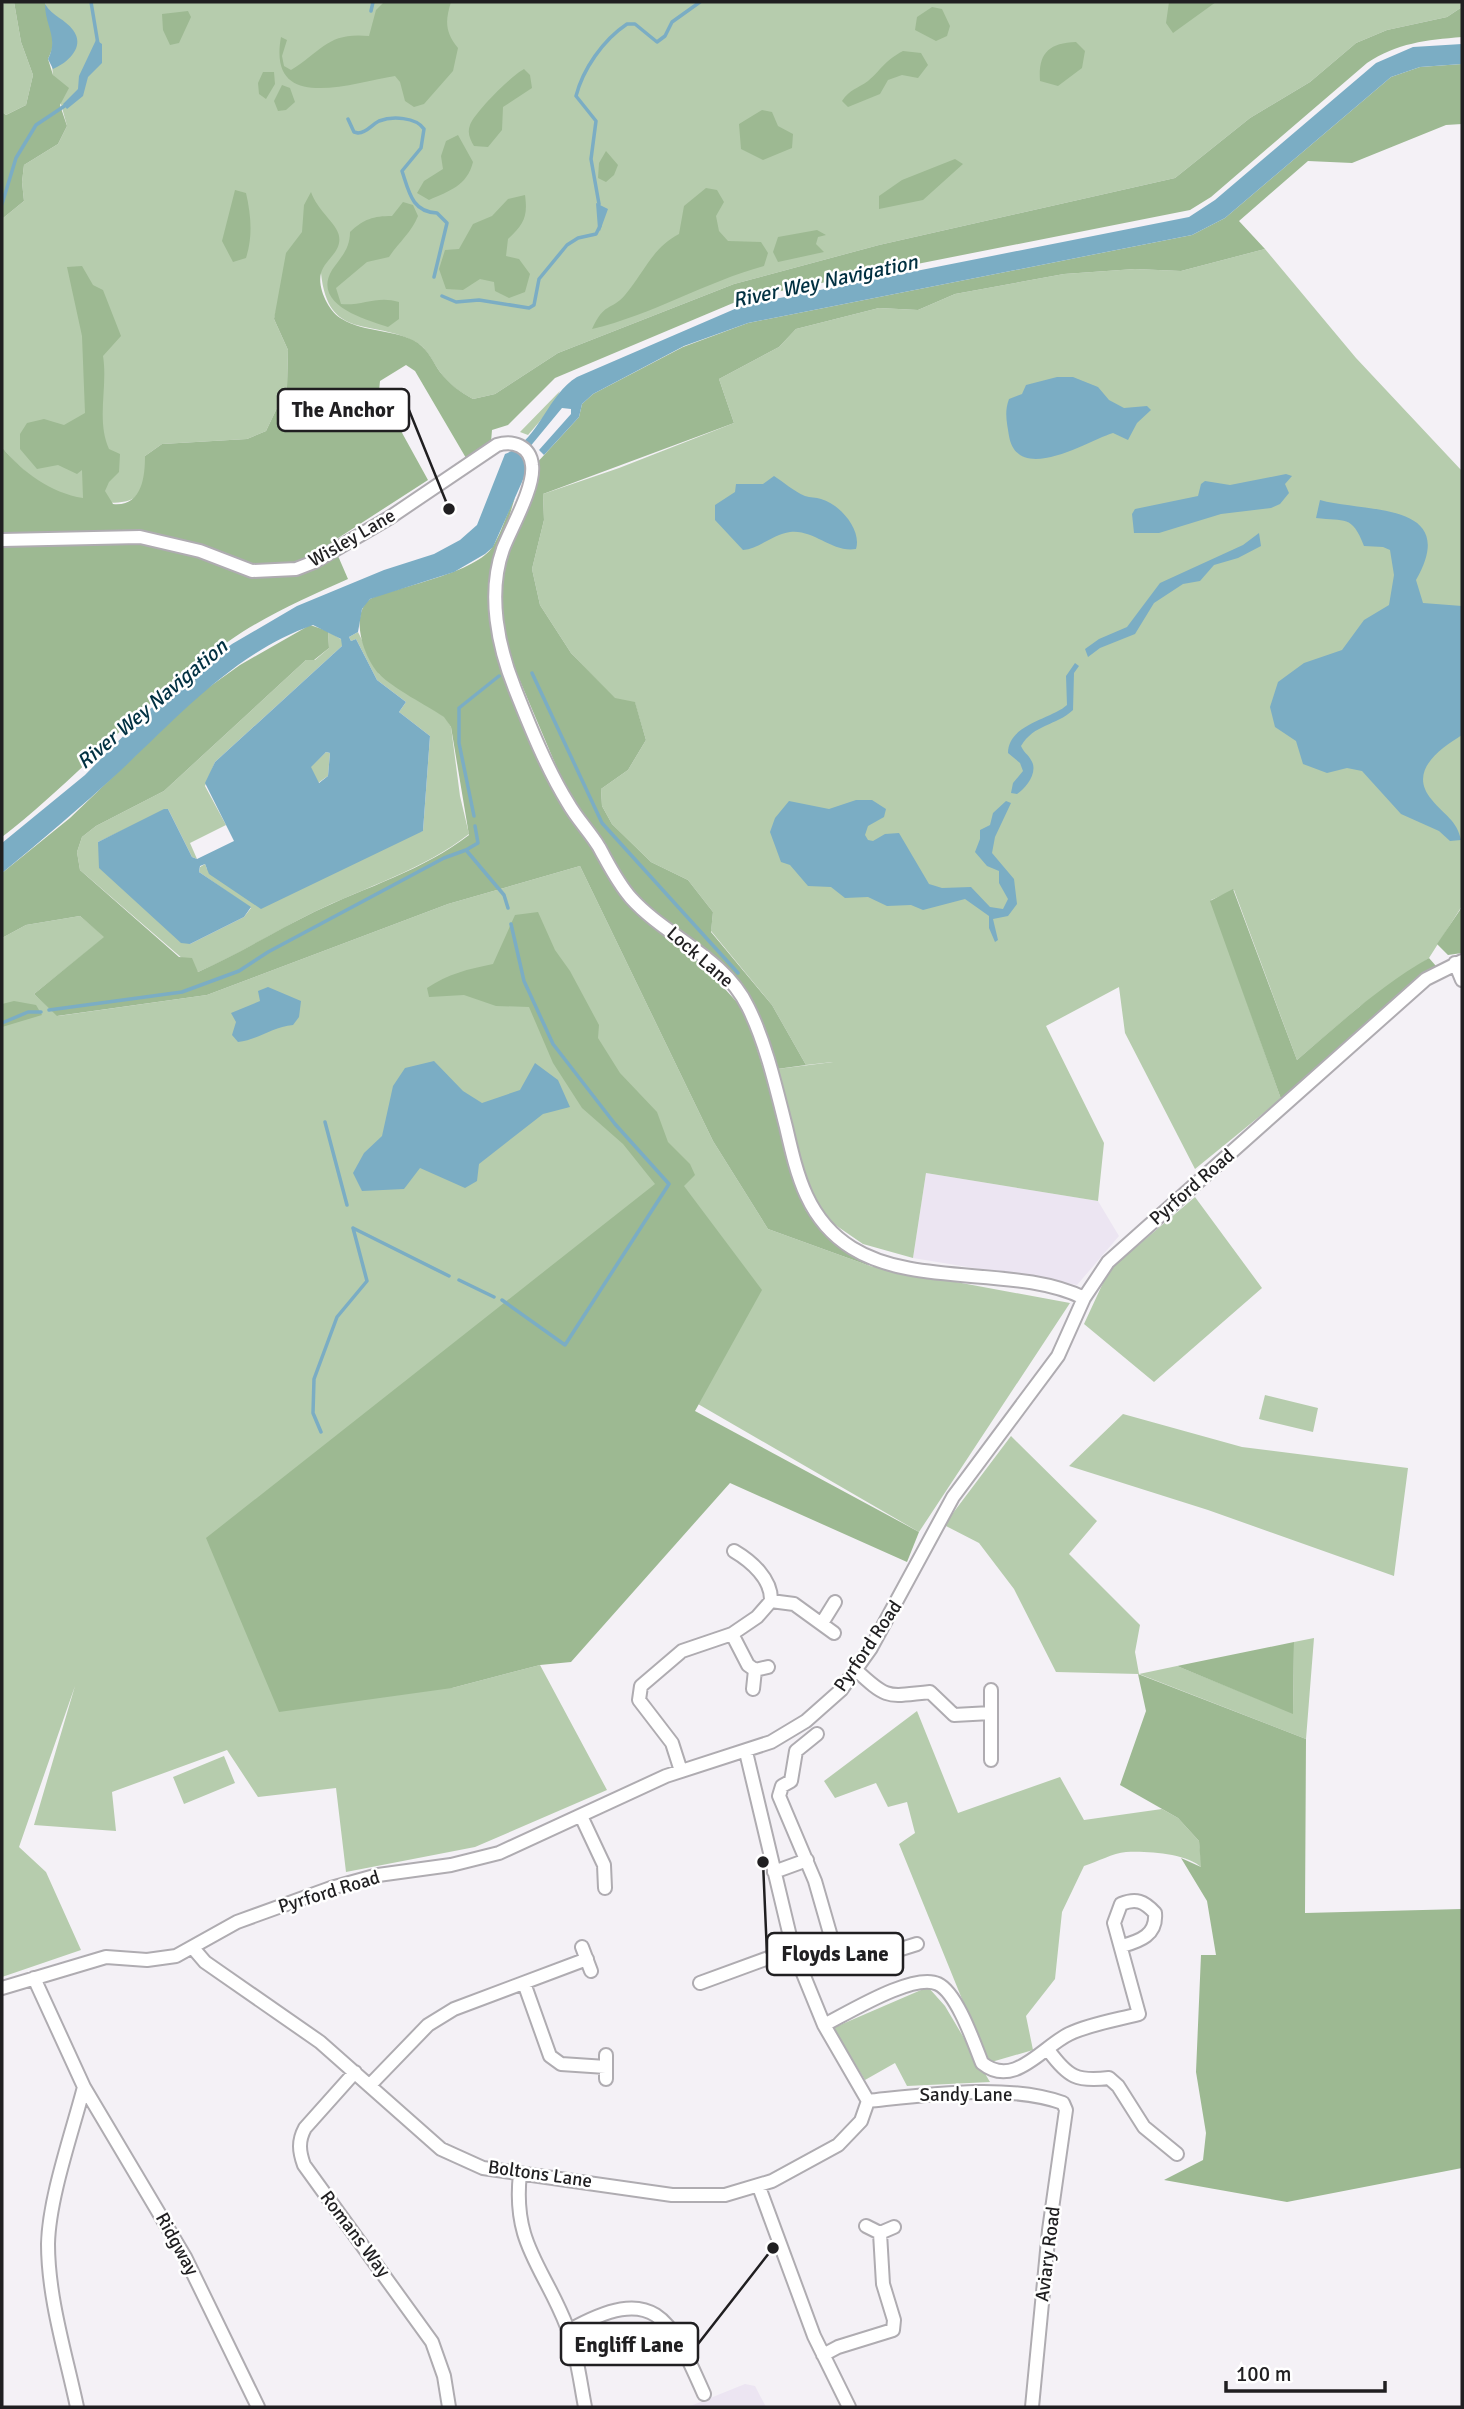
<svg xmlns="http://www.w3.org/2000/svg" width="1464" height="2409" font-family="Signika,sans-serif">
	<rect width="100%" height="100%" fill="#f4f1f6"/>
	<!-- built -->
	<path fill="#ece5f2" d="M 926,1173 L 1098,1201 L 1119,1236 L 1077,1285 L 913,1258 Z
		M 745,2384 L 755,2386 L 766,2407 L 688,2407 Z"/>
	<!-- green -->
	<path fill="#b6ccad" d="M 7,2 L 14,2 L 21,42 L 33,75 L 26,105 L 6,115 L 2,112 L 2,4 Z
		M 45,2 L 1462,2 L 1462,7 L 1447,17 L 1387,30 L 1356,43 L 1310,82 L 1250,118 L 1175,178 L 879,245 L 734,284 L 558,353 L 495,394 L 473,399 C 460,392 448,384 440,372 C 432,361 428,349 416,342 C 372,318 328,342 321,273 L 281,293 L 274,319 L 288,350 L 287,387 L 266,431 L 247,439 L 162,444 L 145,456 C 145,470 147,487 135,497 C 122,509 72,500 56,492 C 37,483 15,464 2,447 L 2,219 L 24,201 L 22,182 L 24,165 L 58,144 L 67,126 L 53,75 Z
		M 1265,249 L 1356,358 L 1462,471 L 1462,906 L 1429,958 L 1359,1007 L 1297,1060 L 1234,890 L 1211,900 L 1281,1099 L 1195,1169 L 1125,1033 L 1119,987 L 1046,1026 L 1104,1143 L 1098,1201 L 926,1173 L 913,1258 L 863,1244 L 812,1209 L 777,1069 L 833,1062 L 806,1065 L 772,1005 L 711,931 L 713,912 L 688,880 L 651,862 L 612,824 L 602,806 L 601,789 L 628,770 L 646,740 L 635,703 L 615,699 L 571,653 L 540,605 L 532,569 L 544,520 L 543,494 L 619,468 L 734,423 L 719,379 L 779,347 L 796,329 L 879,308 L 918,310 L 955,294 L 1064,274 L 1135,269 L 1181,271 Z
		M 560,391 L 552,407 L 528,435 L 520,432 Z
		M 328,631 L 342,640 L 342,646 L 215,762 L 205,786 L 226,825 L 190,843 L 197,859 L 192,857 L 168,809 L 98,842 L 190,944 L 244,917 L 251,908 L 199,872 L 200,867 L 205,864 L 207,869 L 423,831 L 430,736 L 399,712 L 406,702 L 377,680 L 356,639 L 351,641 L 349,637 L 358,632 L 379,674 L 445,717 L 451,727 L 460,796 L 469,834 C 423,870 365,887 312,913 C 274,932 238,955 198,972 L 80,870 L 77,852 L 82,837 L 96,826 L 164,791 L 306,660 L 315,660 L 329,648 Z
		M 326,752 L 330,753 L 328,776 L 318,783 L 310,767 Z
		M 580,866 L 713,1141 L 768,1229 L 870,1266 L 1070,1303 L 919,1532 L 534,1309 L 452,1688 L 540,1665 L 607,1790 L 475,1847 L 346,1872 L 336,1788 L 258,1797 L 227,1750 L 112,1792 L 116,1831 L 34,1825 L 75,1686 L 19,1847 L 46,1872 L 81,1950 L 2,1977 L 2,938 L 26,925 L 80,916 L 105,937 L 34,994 L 58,1016 L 207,995 L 448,904 Z
		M 1195,1197 L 1262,1288 L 1154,1382 L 1084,1324 L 1109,1270 Z
		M 1265,1395 L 1318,1408 L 1313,1432 L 1259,1419 Z
		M 1123,1414 L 1242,1447 L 1408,1468 L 1394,1576 L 1208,1510 L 1069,1466 Z
		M 1011,1436 L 1097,1521 L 1069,1554 L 1140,1625 L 1135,1652 L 1139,1674 L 1177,1666 L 1293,1713 L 1294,1642 L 1314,1638 L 1306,1739 L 1139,1674 L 1056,1672 L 1014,1589 L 979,1543 L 944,1525 Z
		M 917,1711 L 958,1813 L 1060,1777 L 1084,1820 L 1162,1809 L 1178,1818 L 1199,1841 L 1202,1868 C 1187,1853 1147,1851 1126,1852 C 1113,1853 1097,1862 1084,1866 L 1062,1912 L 1055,1979 L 1026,2016 L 1033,2050 L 988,2063 L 899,1844 L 915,1833 L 907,1802 L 888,1807 L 876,1783 L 835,1798 L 824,1781 Z
		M 224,1756 L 235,1783 L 184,1804 L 173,1777 Z
		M 928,1987 L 945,2006 L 990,2082 L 907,2086 L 895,2063 L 865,2080 L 833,2028 Z"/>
	<!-- forest -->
	<path fill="#9db992" d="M 14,2 L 45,2 C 47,24 59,38 48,59 L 53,75 L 69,88 L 60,105 L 67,126 L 58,144 L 24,165 L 22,182 L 24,201 L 2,219 L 2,112 L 6,115 L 26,105 L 33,75 L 21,42 Z
		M 384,2 L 451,2 C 445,21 445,32 458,48 L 453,71 L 424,104 L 414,107 L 405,101 L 400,82 L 395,76 C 351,83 267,114 281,37 L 287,40 L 282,56 L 284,66 L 291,70 C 323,50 328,32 369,36 L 376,10 Z
		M 1169,2 L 1216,2 L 1173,33 L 1166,23 Z
		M 932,7 L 942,9 L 950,26 L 947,36 L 936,41 L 915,30 L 917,17 Z
		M 1462,7 L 1462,37 C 1426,40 1397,43 1367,63 L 1211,197 L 1190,210 L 745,298 L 555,378 L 508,425 L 492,430 L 491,442 L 466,458 L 415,371 L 406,365 L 380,381 L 379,391 L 428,480 L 332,542 L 348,579 C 308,597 266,615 229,641 C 146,697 81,776 2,837 L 2,447 C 22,472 51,493 83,498 L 82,470 L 77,474 L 58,465 L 37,469 L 20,449 L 20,434 L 27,423 L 44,419 L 64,425 L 85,413 L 82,336 L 67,267 L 82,266 L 93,285 L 103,290 L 121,336 L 103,356 C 108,387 96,420 109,449 L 120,454 L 119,472 L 109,482 L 105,491 L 113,504 C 142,507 145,477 145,456 L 162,444 L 247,439 L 266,431 L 287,387 L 288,350 L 274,319 L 286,253 L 302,232 L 304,205 L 311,192 C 317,210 337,224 339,236 C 342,252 325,259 321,273 C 317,288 329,312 342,319 C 365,333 396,329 418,343 C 429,351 433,362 440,372 C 449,384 460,392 473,399 L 495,394 L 558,353 L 734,284 L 879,245 L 1175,178 L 1250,118 L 1310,82 L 1356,43 L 1387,30 L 1447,17 Z
		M 188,11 L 191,17 L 179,43 L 170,45 L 163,30 L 162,14 Z
		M 1076,42 L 1085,51 L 1082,68 L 1058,86 L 1040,81 C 1038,54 1048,43 1076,42 Z
		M 903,51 L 921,53 L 928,65 L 918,78 L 902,75 L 888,80 L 880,94 L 848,107 L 842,101 C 850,89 857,89 868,81 C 882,69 884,61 903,51 Z
		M 1462,64 L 1462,124 L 1446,125 L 1352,163 L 1308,161 L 1239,221 L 1265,249 L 1181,271 L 1135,269 L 1064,274 L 955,294 L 918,310 L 879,308 L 796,329 L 779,347 L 719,379 L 734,423 L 543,494 L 544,520 L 532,569 L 540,605 L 571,653 L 615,698 L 635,702 L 646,740 L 628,770 L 601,789 L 602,806 L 612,824 L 651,862 L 688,880 L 713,912 L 711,932 L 772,1005 L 806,1065 L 777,1069 L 726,971 L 641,901 L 617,871 L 571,801 L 509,655 L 501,614 L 504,569 L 534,466 L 579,417 L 582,404 L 593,394 L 683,347 L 748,323 L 1192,235 L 1225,218 L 1391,77 L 1420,67 Z
		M 524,69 L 530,75 L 532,88 L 503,107 L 502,130 L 488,147 L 474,146 C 470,139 467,133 470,125 C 475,112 511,76 524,69 Z
		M 263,72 L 274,72 L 275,84 L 266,99 L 259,94 L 258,83 Z
		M 282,85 L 290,88 L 295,102 L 286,110 L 278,111 L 274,101 Z
		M 762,110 L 772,112 L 778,126 L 793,134 L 792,148 L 763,160 L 741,149 L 739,124 Z
		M 458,135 L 473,162 C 467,186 449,191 429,200 L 417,193 L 424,181 L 443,169 L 441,156 L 446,141 Z
		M 606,151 L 618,165 L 614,175 L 606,182 L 598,178 L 599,163 Z
		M 955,159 L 963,164 L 923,200 L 879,209 L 879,196 L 902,180 Z
		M 706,188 L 717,190 L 724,202 L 716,216 L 719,231 L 728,241 L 761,242 L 768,253 L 764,266 C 705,282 652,315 592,329 C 605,301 610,312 625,295 C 644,273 652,248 679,234 L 684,206 Z
		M 235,190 L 246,193 C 251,215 253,236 246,258 L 233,262 L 222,241 Z
		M 525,195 C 528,217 524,224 508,239 L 506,256 L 519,259 L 530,274 L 525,292 L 509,298 L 495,291 L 494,282 L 480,279 L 463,290 L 446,289 L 439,269 L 445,250 L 459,249 L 473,224 L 492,216 L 508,199 Z
		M 403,202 L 413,205 L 418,216 C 411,233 399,242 389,257 L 367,262 L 336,288 L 341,304 C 363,306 377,295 399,302 L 399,319 L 388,327 C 367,320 311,305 332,270 C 341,257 350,249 350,232 C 364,219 373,216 392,216 Z
		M 817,230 L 826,235 L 818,237 L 816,244 L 824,252 L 778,262 L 773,252 L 778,237 Z
		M 515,497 L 496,562 L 507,682 L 614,885 L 693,954 L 745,1011 L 775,1106 L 790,1170 L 806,1211 L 835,1243 L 870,1266 L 768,1229 L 713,1141 L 580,866 L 448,904 L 207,995 L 57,1016 L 34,994 L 104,937 L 80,916 L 26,925 L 2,938 L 2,873 L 70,818 L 198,695 L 240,665 L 310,625 L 328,631 L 329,648 L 314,660 L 306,660 L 164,791 L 96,826 L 82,837 L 77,852 L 80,870 L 179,957 L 192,958 L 198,972 C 239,954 275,931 314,912 C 366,887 424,870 469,835 L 451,727 L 444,717 C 426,705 394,689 379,674 C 364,658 349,615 370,599 C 400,586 477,573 493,546 C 502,532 507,512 515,497 Z
		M 1233,889 L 1297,1060 C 1339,1024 1381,985 1429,958 L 1436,966 L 1281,1099 L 1210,901 Z
		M 1462,907 L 1462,953 L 1448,955 L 1437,944 Z
		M 538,912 L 555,950 L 570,971 L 599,1025 L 598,1038 L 620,1073 L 657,1112 L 668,1142 L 690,1164 L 695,1175 L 684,1186 L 762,1290 L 695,1411 L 919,1532 L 907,1562 L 730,1483 L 571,1662 L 540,1665 L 452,1688 L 279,1712 L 206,1538 L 655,1184 L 623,1144 L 582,1108 L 553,1063 L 529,1007 L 496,1006 L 464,995 L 429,997 L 427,988 C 448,974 468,969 493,964 L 515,915 Z
		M 14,1001 L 36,1005 L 42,1015 L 2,1027 L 2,1004 Z
		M 1294,1642 L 1293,1714 L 1177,1666 Z
		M 1138,1674 L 1306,1739 L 1305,1913 L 1462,1909 L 1462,2168 L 1287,2202 L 1164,2180 L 1203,2160 L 1206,2133 L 1196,2072 L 1201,1955 L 1216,1955 L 1207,1901 L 1181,1858 L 1201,1867 L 1199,1841 L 1178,1818 L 1120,1785 L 1146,1711 Z"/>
	<!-- water -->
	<path fill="#7badc4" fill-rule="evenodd" d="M 45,4 C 53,17 65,19 73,30 C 86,47 67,63 53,69 L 48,59 C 59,38 45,26 45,4 Z
		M 96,40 L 102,44 L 102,63 L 88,77 L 83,96 L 67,109 L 63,104 L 78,89 L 79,76 Z
		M 1462,44 L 1462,64 L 1420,67 L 1391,77 L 1225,218 L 1192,235 L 748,323 L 684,346 L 593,394 L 582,404 L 579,417 L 544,455 L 539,450 L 571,414 L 571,409 L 562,408 L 524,454 L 526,472 L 522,482 L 493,547 L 485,554 L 454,572 L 370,599 L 362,609 L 358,632 L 349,637 L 351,641 L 356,639 L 377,680 L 406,702 L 399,712 L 430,736 L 423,831 L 261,909 L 209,874 L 205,864 L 200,866 L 199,872 L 251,907 L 244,917 L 190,944 L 181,943 L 99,868 L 98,842 L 164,809 L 168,809 L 192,857 L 197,859 L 234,841 L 205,783 L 215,762 L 342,646 L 341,639 L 313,625 C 234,653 178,717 119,772 C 81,807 42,840 2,873 L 2,843 L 85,775 L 150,709 L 232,644 L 297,606 L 384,570 L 434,554 L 460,540 L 477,525 L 505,454 C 539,441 547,395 577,377 L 744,305 L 1189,217 L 1215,200 L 1376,63 L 1413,47 ZM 326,752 L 330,753 L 328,776 L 319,783 L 311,767 Z
		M 596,203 L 608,209 L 600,231 L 598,229 Z
		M 1057,377 L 1073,377 L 1098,387 L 1109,400 L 1124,408 L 1147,406 L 1151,410 L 1137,423 L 1128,440 L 1113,433 C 1089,440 1018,486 1009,436 C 1007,423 1004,412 1009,399 L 1022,394 L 1026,385 Z
		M 1286,474 L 1292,476 L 1285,484 L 1289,493 L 1280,504 L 1271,508 L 1221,514 L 1159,533 L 1134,533 L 1132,514 L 1135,509 L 1198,496 L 1201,484 L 1205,481 L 1230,485 Z
		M 774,476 C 784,482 793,491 805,496 C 810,498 816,497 821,499 C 840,504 862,530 856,549 C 832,553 814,529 790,532 C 773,534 759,549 743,550 L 715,520 L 715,505 L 735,492 L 736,484 L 763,484 Z
		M 1320,500 C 1366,513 1461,501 1416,580 L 1423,603 L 1462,606 L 1462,735 C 1440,749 1407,771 1432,800 C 1444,815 1457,820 1461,840 L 1450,841 L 1439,831 L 1401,814 L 1362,771 L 1347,768 L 1327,773 L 1303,764 L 1296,741 L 1275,727 L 1270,707 L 1278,682 L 1304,663 L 1342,650 L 1364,620 L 1389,605 L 1394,575 L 1390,550 L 1383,547 L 1364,546 C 1352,514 1345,522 1316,518 Z
		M 1259,533 L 1261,546 L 1238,558 L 1214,565 L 1200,581 L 1183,584 L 1154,603 L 1135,634 L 1100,648 L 1088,657 L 1085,649 L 1099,639 L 1127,627 L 1160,583 L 1243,545 Z
		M 1075,663 L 1079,666 L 1074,673 L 1073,710 C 1056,726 1034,724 1021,746 C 1024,753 1028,754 1031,760 C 1039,772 1026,788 1017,794 L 1011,793 L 1013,783 L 1023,771 L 1020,763 L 1008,753 C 1008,724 1052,719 1067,705 L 1066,676 Z
		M 856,800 L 872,800 L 886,809 L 884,817 L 868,826 L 865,835 L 868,840 L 873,841 L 885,834 L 899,833 L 929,884 L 942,888 L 971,887 L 990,907 L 1003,909 L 1008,899 L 999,883 L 999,871 L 987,866 L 975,852 L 980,839 L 980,830 L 990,825 L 993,813 L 1006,801 L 1011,803 L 995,837 L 992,853 L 1014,879 L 1017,904 L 1008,916 L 993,919 L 998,940 L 995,942 L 989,928 L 989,916 L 965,899 L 923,910 L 911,905 L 887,906 L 868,897 L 845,898 L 831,887 L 808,886 L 790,865 L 781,862 L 770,832 L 775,818 L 789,801 L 829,809 Z
		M 268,987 L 301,1001 L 299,1017 L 293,1025 C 272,1027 258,1040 238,1042 L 232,1035 L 236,1022 L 231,1013 L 260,1001 L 258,991 Z
		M 434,1061 L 463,1091 L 482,1103 L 520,1090 L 535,1063 L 558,1080 L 570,1107 L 543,1114 L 479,1164 L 477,1181 L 465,1188 L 420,1168 L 404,1189 L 362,1191 L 353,1173 L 364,1153 L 382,1136 L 393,1086 L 405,1068 Z"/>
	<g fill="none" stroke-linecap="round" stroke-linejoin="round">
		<!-- stream -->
		<path stroke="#7badc4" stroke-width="3.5" d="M 91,2 L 98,44
			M 371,11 L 373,2
			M 348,119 L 354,132 L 358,133 C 368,132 371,125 379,121 C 392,116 416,117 424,129 L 421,148 L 402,171 C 409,192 412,212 437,213 L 447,223 L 434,277
			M 2,204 L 16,158 L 36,125 L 66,105
			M 599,204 L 591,159 L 596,121 L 576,96 C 583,69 603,40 627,24 L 635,24 L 657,42 L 665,36 L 672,22 L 700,2
			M 442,296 L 456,302 L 479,300 L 529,308 L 534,305 L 539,279 L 567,245 L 578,238 L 596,234 L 600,226
			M 532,673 L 602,823 L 738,973
			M 474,816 L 459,743 L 459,708 L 499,676
			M 466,850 L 478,843 L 475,826
			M 49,1010 L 182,992 L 239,971 L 268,952 L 444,858 L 466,850 L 504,895 L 508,908
			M 2,1023 L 28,1012 L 41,1012
			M 325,1122 L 347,1205
			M 353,1228 L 449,1276
			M 459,1280 L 494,1297
			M 502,1300 L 565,1345 L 669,1184 L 615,1124 L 553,1044 L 524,981 L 511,924
			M 321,1432 L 313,1413 L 314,1379 L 337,1317 L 367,1281 L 353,1228"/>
		<defs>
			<path id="minor" d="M 2,540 L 140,537 L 200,551 L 252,571 L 296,569 L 314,562 L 389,518 L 497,445 C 513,440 530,446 532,465 C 535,487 511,528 503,549 C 487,594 498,647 515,689 C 530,727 547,769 568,803 C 577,819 590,832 599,847 C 609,865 617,882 631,898 C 666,937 724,957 748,1007 C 766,1043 776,1088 786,1127 C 797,1175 807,1220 852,1248 C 916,1288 1017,1265 1084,1298
				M 1455,963 L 1462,980
				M 734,1551 C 751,1561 772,1579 771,1601 L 794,1604 L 834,1633
				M 822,1623 L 835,1602
				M 732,1634 L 748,1665 L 755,1670
				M 856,1670 C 889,1701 888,1696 930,1692 L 954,1715 L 991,1713
				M 753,1689 L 755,1670 L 768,1667
				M 817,1734 L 796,1751 L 791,1781 L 782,1786 L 779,1796 L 815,1881 L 836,1954 L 841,1962 L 853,1964 L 917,1944
				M 991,1760 L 991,1690
				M 681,1771 L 672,1743 L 639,1700 L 641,1686 L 682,1651 L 732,1634 L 757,1617 L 771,1601
				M 581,1816 L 604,1865 L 605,1888
				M 774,1872 L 807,1860
				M 582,1947 L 591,1971
				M 193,1948 L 205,1962 L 320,2042 L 441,2149 L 483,2168 L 672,2195 L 725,2195 L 772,2181 L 838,2145 L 861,2121 L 868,2101 L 824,2025 L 793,1949 L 746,1752
				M 34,1978 L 84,2087 L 185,2257 L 258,2407
				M 524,1983 L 550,2056 L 561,2064 L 606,2067
				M 700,1983 L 793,1949
				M 2,1988 L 106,1957 L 147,1960 L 176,1956 L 237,1922 L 331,1888 L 378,1875 L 451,1865 L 499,1853 L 666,1776 L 771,1742 L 806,1721 L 841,1690 L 871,1648 L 953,1497 L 1058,1356 L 1084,1298 L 1108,1262 L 1426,979 L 1462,961
				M 824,2025 C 848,2013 914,1972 938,1984 C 957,1993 974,2043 982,2063 C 1014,2089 1042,2047 1069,2034 C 1090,2024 1116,2020 1139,2014 L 1114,1923 L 1121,1904 C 1136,1898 1144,1901 1155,1913 C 1157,1935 1140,1941 1122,1946
				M 1049,2051 C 1068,2077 1077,2082 1109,2078 L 1118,2086 L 1144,2127 L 1177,2154
				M 606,2055 L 606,2079
				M 355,2072 L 305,2128 C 298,2141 299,2151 304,2165 L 432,2342 L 444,2376 L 449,2407
				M 370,2085 L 428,2025 L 454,2009 L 587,1959
				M 868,2101 C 925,2095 1007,2083 1063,2103 L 1066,2110 L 1049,2230 L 1032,2407
				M 520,2174 C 512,2244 544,2267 567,2327 C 577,2353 580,2381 585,2407
				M 759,2187 L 814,2336 L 849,2407
				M 866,2226 L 880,2233 L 894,2227
				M 568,2331 C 655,2282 670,2317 704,2394
				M 823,2355 L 838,2347 L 893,2330 L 894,2320 L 883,2284 L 880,2233
				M 77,2407 C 66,2355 48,2298 48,2244 C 49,2198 72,2133 84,2087"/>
		</defs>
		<!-- minor casing -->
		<use href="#minor" stroke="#afacb1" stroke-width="16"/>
		<!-- minor -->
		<use href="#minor" stroke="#fff" stroke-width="12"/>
	</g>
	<g text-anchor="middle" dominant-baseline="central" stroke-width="5" stroke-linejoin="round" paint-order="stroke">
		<!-- street labels -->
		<g font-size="19" fill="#201f21" stroke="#fff">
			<text transform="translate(352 538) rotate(-30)">Wisley Lane</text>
			<text transform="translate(700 957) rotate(41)">Lock Lane</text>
			<text transform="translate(1192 1187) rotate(-41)">Pyrford Road</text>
			<text transform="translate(868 1646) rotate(-56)">Pyrford Road</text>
			<text transform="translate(329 1892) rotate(-17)">Pyrford Road</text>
			<text x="966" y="2095">Sandy Lane</text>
			<text transform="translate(540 2174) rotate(8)">Boltons Lane</text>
			<text transform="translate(355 2234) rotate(53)">Romans Way</text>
			<text transform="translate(177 2244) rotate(61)">Ridgway</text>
			<text transform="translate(1048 2254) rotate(-83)">Aviary Road</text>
		</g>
		<!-- water labels -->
		<g font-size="21" font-style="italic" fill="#013041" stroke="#fff">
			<text transform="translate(825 281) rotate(-12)">River Wey Navigation</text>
			<text transform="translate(152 704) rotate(-40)">River Wey Navigation</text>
		</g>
	</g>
	<!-- callouts -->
	<path fill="none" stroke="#201f21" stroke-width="2.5" d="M449 509L409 410M763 1862L767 1954M773 2248L698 2344"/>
	<g fill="#201f21" stroke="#fff" stroke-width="2.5">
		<circle cx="449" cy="509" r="7"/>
		<circle cx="763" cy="1862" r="7"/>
		<circle cx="773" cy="2248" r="7"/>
	</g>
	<g fill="#fff" stroke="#201f21" stroke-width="2.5">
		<rect x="278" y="389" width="131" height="42" rx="7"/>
		<rect x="767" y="1933" width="136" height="42" rx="7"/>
		<rect x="561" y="2323" width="137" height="42" rx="7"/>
	</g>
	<g font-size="21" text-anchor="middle" font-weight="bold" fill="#201f21">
		<text x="343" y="417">The Anchor</text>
		<text x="835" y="1961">Floyds Lane</text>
		<text x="629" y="2352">Engliff Lane</text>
	</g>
	<!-- border -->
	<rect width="1464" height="2409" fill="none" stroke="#201f21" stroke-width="7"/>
	<!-- scale -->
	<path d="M1226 2381v10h159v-10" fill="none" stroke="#201f21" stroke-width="3.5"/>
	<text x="1236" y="2381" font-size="21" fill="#201f21" stroke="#ffffff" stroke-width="5" paint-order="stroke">100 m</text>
</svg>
